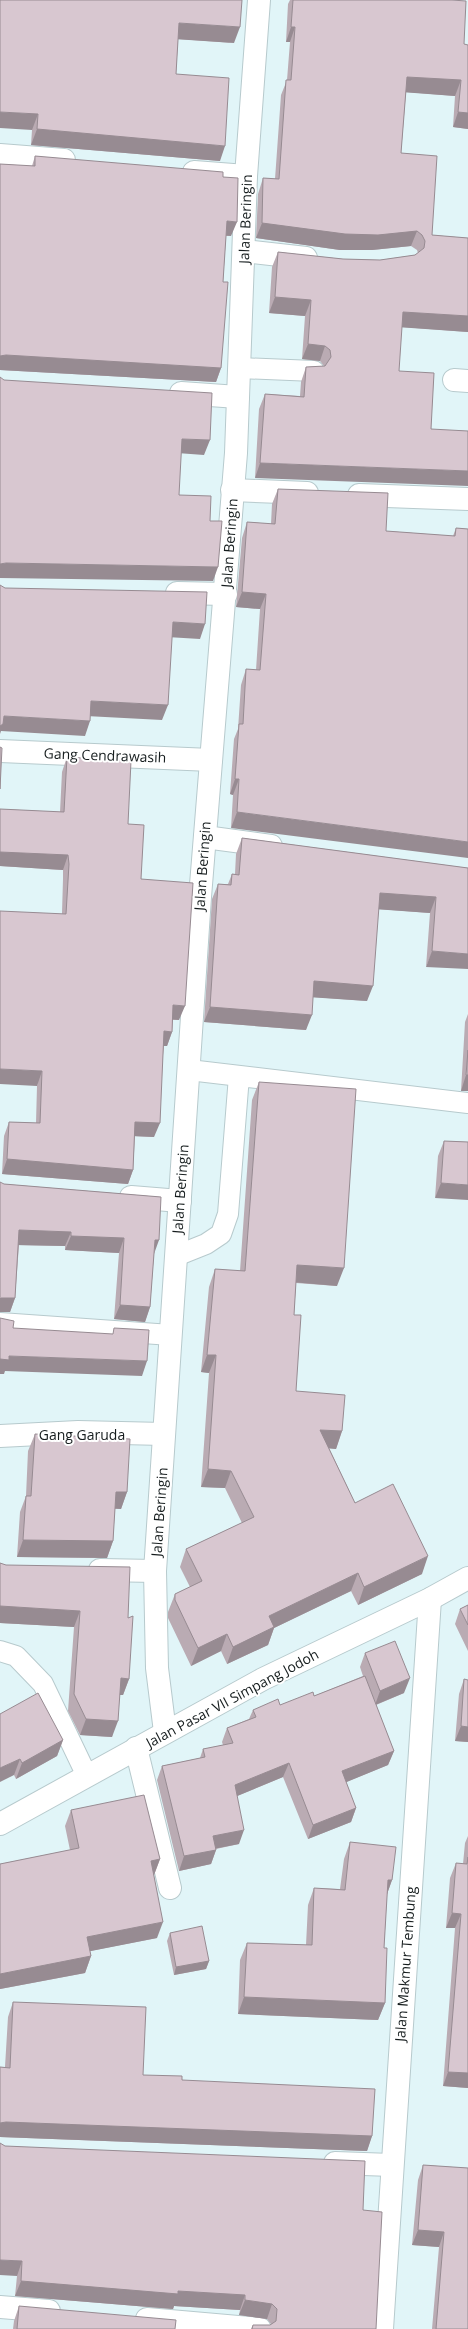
<svg xmlns="http://www.w3.org/2000/svg" width="468" height="2329" font-family="'Open Sans',sans-serif">
	<rect width="100%" height="100%" fill="#e1f5f8"/>
	<g fill="none" stroke-linecap="round" stroke-linejoin="round">
		<defs>
			<path id="lane" d="M 239,368 L 314,371
				M 189,1070 L 468,1103
				M 176,1256 L 206,1244 L 221,1234 L 228,1214 L 239,1076
				M 0,1323 L 171,1335
				M 0,1651 L 16,1656 L 43,1684 L 87,1776"/>
			<path id="street" d="M 0,155 L 64,160
				M 194,172 L 246,176
				M 244,251 L 306,258
				M 454,380 L 468,381
				M 181,393 L 238,397
				M 232,490 L 307,493
				M 359,495 L 468,499
				M 177,593 L 226,594
				M 0,751 L 211,760
				M 205,837 L 271,846
				M 131,1197 L 180,1201
				M 0,1436 L 78,1432 L 164,1434
				M 100,1570 L 155,1571
				M 136,1748 L 170,1888
				M 335,2163 L 392,2165
				M 0,2307 L 49,2311
				M 147,2319 L 260,2329"/>
			<path id="secondary" d="M 165,1732 L 157,1668 L 155,1571 L 200,897 L 236,453 L 246,176 L 259,0
				M 382,2329 L 430,1599"/>
			<path id="primary" d="M 0,1824 L 263,1679 L 430,1599 L 468,1578"/>
		</defs>
		<!-- lane casing -->
		<use href="#lane" stroke="#b7cacd" stroke-width="22"/>
		<!-- street casing -->
		<use href="#street" stroke="#b7cacd" stroke-width="24"/>
		<!-- secondary casing -->
		<use href="#secondary" stroke="#b7cacd" stroke-width="24"/>
		<!-- primary casing -->
		<use href="#primary" stroke="#b7cacd" stroke-width="24"/>
		<!-- lane -->
		<use href="#lane" stroke="#fff" stroke-width="20"/>
		<!-- street -->
		<use href="#street" stroke="#fff" stroke-width="22"/>
		<!-- secondary -->
		<use href="#secondary" stroke="#fff" stroke-width="22"/>
		<!-- primary -->
		<use href="#primary" stroke="#fff" stroke-width="22"/>
	</g>
	<!-- wall -->
	<path fill="#baabb3" d="M 0,0 L 234,43 L 178,39 L 176,74 L 220,161 L 31,145 L 32,130 Z
		M 290,0 L 452,0 L 464,44 L 468,129 L 453,127 L 455,96 L 406,92 L 401,153 L 432,235 L 468,238 L 468,332 L 402,327 L 255,478 L 259,409 L 265,394 L 300,396 L 301,382 L 306,367 L 324,366 L 320,361 L 302,359 L 305,316 L 269,313 L 272,267 L 278,252 L 343,259 L 380,260 L 415,255 L 418,253 L 417,250 L 411,246 L 372,250 L 340,250 L 256,238 L 258,194 L 263,178 L 275,179 L 281,95 L 287,80 L 290,42 L 286,42 L 288,4 Z
		M 35,156 L 223,177 L 231,236 L 226,236 L 223,282 L 221,368 L 216,382 L 0,370 L 0,164 L 32,166 Z
		M 278,489 L 386,531 L 453,536 L 456,528 L 468,529 L 231,828 L 233,795 L 230,794 L 234,739 L 238,729 L 241,685 L 246,669 L 256,670 L 260,609 L 236,607 L 242,538 L 247,522 L 271,524 L 272,504 Z
		M 67,757 L 128,824 L 141,879 L 179,1020 L 173,1020 L 172,1032 L 167,1046 L 164,1046 L 154,1137 L 135,1136 L 133,1170 L 128,1184 L 2,1174 L 4,1136 L 9,1122 L 36,1123 L 37,1086 L 62,913 L 63,879 L 63,870 L 0,866 L 0,809 L 60,812 L 62,772 Z
		M 242,838 L 468,868 L 426,967 L 430,913 L 378,909 L 367,1001 L 313,997 L 306,1030 L 204,1022 L 212,899 L 218,884 L 228,884 L 232,874 L 235,874 L 236,854 Z
		M 468,1014 L 468,1091 L 461,1091 L 465,1022 Z
		M 259,1082 L 337,1286 L 296,1283 L 294,1315 L 296,1391 L 342,1431 L 336,1449 L 329,1448 L 355,1503 L 422,1574 L 358,1605 L 351,1591 L 274,1628 L 268,1645 L 227,1664 L 221,1651 L 191,1666 L 168,1618 L 168,1612 L 175,1594 L 190,1587 L 180,1567 L 186,1549 L 242,1523 L 225,1488 L 201,1487 L 209,1373 L 201,1372 L 209,1287 L 215,1269 L 240,1271 L 252,1100 Z
		M 444,1141 L 468,1142 L 435,1198 L 438,1156 Z
		M 4,1184 L 161,1197 L 154,1253 L 150,1307 L 145,1322 L 114,1319 L 119,1253 L 65,1250 L 65,1246 L 19,1245 L 15,1298 L 10,1312 Z
		M 35,1434 L 127,1492 L 121,1509 L 115,1509 L 113,1541 L 107,1558 L 17,1557 L 20,1512 L 26,1496 L 28,1451 Z
		M 0,1563 L 128,1618 L 129,1679 L 123,1695 L 120,1695 L 112,1737 L 80,1735 L 68,1711 L 74,1627 L 0,1623 Z
		M 468,1605 L 468,1651 L 455,1624 L 460,1609 Z
		M 365,1653 L 404,1693 L 376,1705 L 394,1751 L 388,1765 L 346,1782 L 356,1808 L 351,1822 L 308,1839 L 283,1777 L 237,1796 L 239,1844 L 216,1849 L 216,1850 L 211,1864 L 179,1871 L 157,1780 L 162,1766 L 200,1758 L 203,1749 L 223,1745 L 222,1742 L 227,1728 L 249,1719 L 253,1710 L 280,1705 L 314,1696 L 363,1676 L 360,1667 Z
		M 464,1679 L 468,1742 L 455,1741 L 459,1694 Z
		M 0,1714 L 63,1740 L 57,1756 L 16,1779 L 14,1775 Z
		M 71,1810 L 160,1859 L 154,1875 L 157,1938 L 90,1951 L 91,1956 L 85,1973 L 0,1989 L 0,1864 L 70,1850 L 65,1826 Z
		M 468,1836 L 468,2088 L 443,2086 L 455,1928 L 446,1928 L 450,1878 L 456,1863 L 463,1864 L 465,1843 Z
		M 350,1842 L 392,1880 L 387,1894 L 384,1948 L 385,2003 L 378,2020 L 238,2014 L 240,1960 L 247,1943 L 306,1945 L 308,1905 L 314,1888 L 340,1889 L 344,1859 Z
		M 170,1933 L 209,1961 L 206,1969 L 174,1975 L 167,1941 Z
		M 13,2002 L 143,2075 L 182,2080 L 372,2136 L 367,2151 L 0,2137 L 0,2067 L 5,2067 L 8,2017 Z
		M 5,2146 L 363,2210 L 376,2329 L 251,2329 L 253,2325 L 270,2325 L 271,2324 L 267,2319 L 239,2315 L 240,2310 L 174,2306 L 173,2309 L 15,2296 L 17,2276 Z
		M 423,2165 L 468,2168 L 468,2329 L 432,2329 L 439,2247 L 412,2245 L 418,2180 Z
		M 19,2306 L 175,2329 L 13,2329 L 14,2321 Z"/>
	<!-- shaded-wall -->
	<path fill="#978b92" d="M 179,23 L 240,27 L 234,43 L 174,39 Z
		M 291,27 L 295,27 L 290,42 L 286,42 Z
		M 407,77 L 461,80 L 455,96 L 401,92 Z
		M 0,112 L 38,114 L 32,130 L 0,128 Z
		M 458,112 L 468,113 L 468,129 L 453,127 Z
		M 37,129 L 225,146 L 220,161 L 31,145 Z
		M 227,221 L 237,222 L 231,236 L 221,235 Z
		M 262,223 L 417,231 L 411,246 L 372,250 L 340,250 L 256,238 Z
		M 275,297 L 311,300 L 305,316 L 269,313 Z
		M 403,312 L 468,316 L 468,332 L 397,327 Z
		M 308,344 L 325,346 L 320,361 L 302,359 Z
		M 6,355 L 221,368 L 216,382 L 0,370 L 0,356 Z
		M 182,439 L 210,440 L 204,455 L 177,453 Z
		M 260,463 L 468,471 L 468,486 L 255,478 Z
		M 6,563 L 218,567 L 213,581 L 0,578 L 0,564 Z
		M 242,592 L 266,594 L 260,609 L 236,607 Z
		M 173,622 L 205,624 L 200,639 L 167,637 Z
		M 91,701 L 168,705 L 162,720 L 86,716 Z
		M 4,716 L 90,721 L 85,736 L 1,731 L 0,734 L 0,726 Z
		M 235,779 L 239,779 L 233,795 L 230,794 Z
		M 237,812 L 468,842 L 468,858 L 231,828 Z
		M 0,852 L 68,855 L 63,870 L 0,866 Z
		M 380,893 L 436,897 L 430,913 L 374,909 Z
		M 432,951 L 468,954 L 468,969 L 426,967 Z
		M 314,981 L 373,986 L 367,1001 L 308,997 Z
		M 173,1005 L 185,1006 L 179,1020 L 168,1019 Z
		M 210,1007 L 312,1015 L 306,1030 L 204,1022 Z
		M 164,1031 L 172,1032 L 167,1046 L 159,1046 Z
		M 0,1069 L 42,1071 L 37,1086 L 0,1084 Z
		M 466,1075 L 468,1075 L 468,1091 L 461,1091 Z
		M 135,1122 L 160,1123 L 154,1137 L 130,1136 Z
		M 7,1159 L 133,1170 L 128,1184 L 2,1174 Z
		M 441,1183 L 468,1185 L 468,1200 L 435,1198 Z
		M 19,1230 L 71,1232 L 65,1246 L 14,1245 Z
		M 71,1236 L 124,1238 L 119,1253 L 65,1250 Z
		M 155,1240 L 159,1240 L 154,1254 Z
		M 297,1265 L 344,1268 L 337,1286 L 291,1282 Z
		M 1,1298 L 15,1298 L 10,1312 L 0,1312 L 0,1299 Z
		M 120,1305 L 150,1307 L 145,1322 L 114,1319 Z
		M 207,1355 L 216,1355 L 209,1373 L 201,1372 Z
		M 9,1356 L 147,1361 L 142,1376 L 5,1371 L 4,1374 L 0,1374 L 0,1359 Z
		M 320,1430 L 342,1431 L 336,1449 L 313,1447 Z
		M 208,1469 L 231,1471 L 225,1488 L 201,1487 Z
		M 116,1492 L 127,1492 L 121,1509 L 110,1508 Z
		M 23,1540 L 113,1541 L 107,1558 L 17,1557 Z
		M 428,1556 L 422,1574 L 358,1605 L 364,1587 Z
		M 358,1573 L 351,1591 L 274,1628 L 268,1645 L 227,1664 L 233,1647 L 269,1616 Z
		M 0,1606 L 80,1611 L 74,1627 L 0,1623 Z
		M 227,1634 L 221,1651 L 191,1666 L 198,1648 Z
		M 121,1678 L 129,1679 L 123,1695 L 115,1695 Z
		M 410,1678 L 404,1693 L 375,1705 L 380,1691 Z
		M 86,1719 L 118,1721 L 112,1737 L 80,1735 Z
		M 461,1726 L 468,1727 L 468,1742 L 455,1741 Z
		M 63,1740 L 57,1756 L 16,1779 L 22,1763 Z
		M 394,1751 L 388,1765 L 337,1786 L 342,1771 Z
		M 20,1759 L 14,1775 L 0,1782 L 0,1768 Z
		M 289,1763 L 283,1777 L 230,1799 L 235,1785 Z
		M 356,1808 L 351,1822 L 308,1839 L 313,1825 Z
		M 244,1830 L 239,1844 L 208,1850 L 213,1836 Z
		M 216,1850 L 211,1864 L 179,1871 L 184,1856 Z
		M 160,1859 L 154,1875 L 145,1877 L 151,1861 Z
		M 388,1880 L 392,1880 L 386,1897 Z
		M 452,1913 L 461,1914 L 455,1928 L 446,1928 Z
		M 163,1922 L 157,1938 L 81,1953 L 87,1937 Z
		M 91,1956 L 85,1973 L 0,1989 L 0,1974 Z
		M 209,1961 L 206,1969 L 174,1975 L 176,1967 Z
		M 244,1997 L 385,2003 L 378,2020 L 238,2014 Z
		M 448,2072 L 468,2073 L 468,2088 L 443,2086 Z
		M 6,2122 L 372,2136 L 367,2151 L 0,2137 L 0,2123 Z
		M 418,2230 L 444,2232 L 439,2247 L 412,2245 Z
		M 0,2260 L 22,2261 L 17,2276 L 0,2275 Z
		M 21,2281 L 178,2291 L 245,2295 L 240,2310 L 174,2306 L 173,2309 L 15,2296 Z
		M 245,2300 L 272,2304 L 267,2319 L 239,2315 Z"/>
	<!-- building -->
	<path fill="#d8c7d0" stroke="#978b92" d="M 0,0 L 242,0 L 240,27 L 179,23 L 176,74 L 229,78 L 225,146 L 37,129 L 38,114 L 0,112 Z
		M 293,0 L 452,0 L 466,1 L 464,44 L 468,45 L 468,113 L 458,112 L 461,80 L 407,77 L 401,153 L 437,156 L 432,235 L 468,238 L 468,316 L 403,312 L 399,371 L 434,373 L 431,429 L 468,431 L 468,471 L 260,463 L 265,394 L 304,397 L 306,367 L 325,366 L 331,357 L 330,350 L 325,346 L 308,344 L 311,300 L 275,297 L 278,252 L 343,259 L 380,260 L 415,255 L 424,248 L 425,241 L 422,235 L 417,231 L 378,235 L 345,234 L 262,223 L 263,178 L 279,179 L 286,80 L 291,80 L 295,27 L 291,27 Z
		M 35,156 L 223,172 L 223,177 L 238,178 L 237,222 L 227,221 L 223,282 L 228,282 L 221,368 L 6,355 L 0,356 L 0,164 L 35,166 Z
		M 0,377 L 4,380 L 212,393 L 210,440 L 182,439 L 179,495 L 211,496 L 210,521 L 222,521 L 218,567 L 6,563 L 0,564 Z
		M 278,489 L 388,493 L 386,531 L 455,536 L 456,528 L 468,529 L 468,842 L 237,812 L 239,779 L 235,779 L 239,724 L 243,724 L 246,669 L 260,670 L 266,594 L 242,592 L 247,522 L 275,524 Z
		M 0,585 L 5,588 L 207,592 L 205,624 L 173,622 L 168,705 L 91,701 L 90,721 L 4,716 L 3,724 L 0,726 Z
		M 0,747 L 2,748 L 0,789 Z
		M 67,757 L 131,761 L 128,824 L 144,825 L 141,879 L 193,883 L 185,1006 L 173,1005 L 172,1032 L 164,1031 L 160,1123 L 135,1122 L 133,1170 L 7,1159 L 9,1122 L 40,1123 L 42,1071 L 0,1069 L 0,911 L 66,914 L 69,864 L 68,855 L 0,852 L 0,809 L 64,812 Z
		M 242,838 L 468,868 L 468,954 L 432,951 L 436,897 L 380,893 L 373,986 L 314,981 L 312,1015 L 210,1007 L 218,884 L 231,885 L 232,874 L 239,875 Z
		M 468,1050 L 468,1075 L 466,1075 Z
		M 259,1082 L 356,1089 L 344,1268 L 297,1265 L 294,1315 L 301,1315 L 296,1391 L 345,1395 L 342,1431 L 320,1430 L 355,1503 L 393,1484 L 428,1556 L 364,1587 L 358,1573 L 269,1616 L 274,1627 L 233,1647 L 227,1634 L 198,1648 L 175,1600 L 175,1594 L 202,1581 L 186,1549 L 254,1517 L 231,1471 L 208,1469 L 216,1355 L 207,1355 L 215,1269 L 245,1271 Z
		M 444,1141 L 468,1142 L 468,1185 L 441,1183 Z
		M 0,1182 L 4,1184 L 161,1197 L 159,1240 L 155,1240 L 150,1307 L 120,1305 L 124,1238 L 71,1236 L 71,1232 L 19,1230 L 15,1298 L 1,1298 L 0,1299 Z
		M 0,1318 L 14,1321 L 13,1328 L 113,1334 L 114,1328 L 149,1330 L 147,1361 L 9,1356 L 9,1360 L 0,1359 Z
		M 35,1434 L 130,1439 L 127,1492 L 116,1492 L 113,1541 L 23,1540 L 26,1496 L 31,1496 Z
		M 0,1563 L 6,1565 L 130,1567 L 128,1618 L 133,1616 L 129,1679 L 121,1678 L 118,1721 L 86,1719 L 74,1694 L 80,1611 L 0,1606 Z
		M 468,1605 L 468,1625 L 460,1609 Z
		M 395,1641 L 410,1678 L 380,1691 L 365,1653 Z
		M 365,1676 L 394,1751 L 342,1771 L 356,1808 L 313,1825 L 289,1763 L 235,1785 L 244,1830 L 213,1836 L 216,1850 L 184,1856 L 162,1766 L 205,1757 L 203,1749 L 233,1743 L 227,1728 L 256,1717 L 253,1710 L 278,1699 L 280,1705 L 313,1692 L 314,1696 Z
		M 464,1679 L 468,1680 L 468,1727 L 461,1726 Z
		M 38,1693 L 63,1740 L 22,1763 L 20,1759 L 0,1768 L 0,1714 Z
		M 144,1795 L 160,1859 L 151,1861 L 163,1922 L 87,1937 L 91,1956 L 0,1974 L 0,1864 L 79,1848 L 71,1810 Z
		M 350,1842 L 396,1847 L 392,1880 L 388,1880 L 384,1948 L 387,1948 L 385,2003 L 244,1997 L 247,1943 L 312,1945 L 314,1888 L 345,1890 Z
		M 468,1857 L 468,2073 L 448,2072 L 461,1914 L 452,1913 L 456,1863 L 467,1864 Z
		M 202,1926 L 209,1961 L 176,1967 L 170,1933 Z
		M 13,2002 L 146,2007 L 143,2075 L 182,2076 L 182,2080 L 375,2089 L 372,2136 L 6,2122 L 0,2123 L 0,2067 L 10,2068 Z
		M 0,2143 L 5,2146 L 365,2161 L 363,2210 L 382,2212 L 376,2329 L 252,2329 L 253,2325 L 270,2325 L 276,2321 L 277,2309 L 272,2304 L 245,2300 L 245,2295 L 178,2291 L 178,2294 L 21,2281 L 22,2261 L 0,2260 Z
		M 423,2165 L 468,2168 L 468,2329 L 436,2329 L 444,2232 L 418,2230 Z
		M 19,2306 L 176,2320 L 175,2329 L 17,2329 Z"/>
	<g text-anchor="middle" dominant-baseline="central" stroke-width="4" stroke-linejoin="round" paint-order="stroke">
		<!-- street labels -->
		<g font-size="14" fill="#151c1d" stroke="#fff">
			<text transform="translate(245 219) rotate(-88)">Jalan Beringin</text>
			<text transform="translate(229 543) rotate(-86)">Jalan Beringin</text>
			<text transform="translate(105 755) rotate(2)">Gang Cendrawasih</text>
			<text transform="translate(202 866) rotate(-86)">Jalan Beringin</text>
			<text transform="translate(180 1189) rotate(-86)">Jalan Beringin</text>
			<text x="82" y="1434">Gang Garuda</text>
			<text transform="translate(159 1512) rotate(-86)">Jalan Beringin</text>
			<text transform="translate(232 1698) rotate(-28)">Jalan Pasar VII Simpang Jodoh</text>
			<text transform="translate(405 1964) rotate(-86)">Jalan Makmur Tembung</text>
		</g>
	</g>
</svg>
